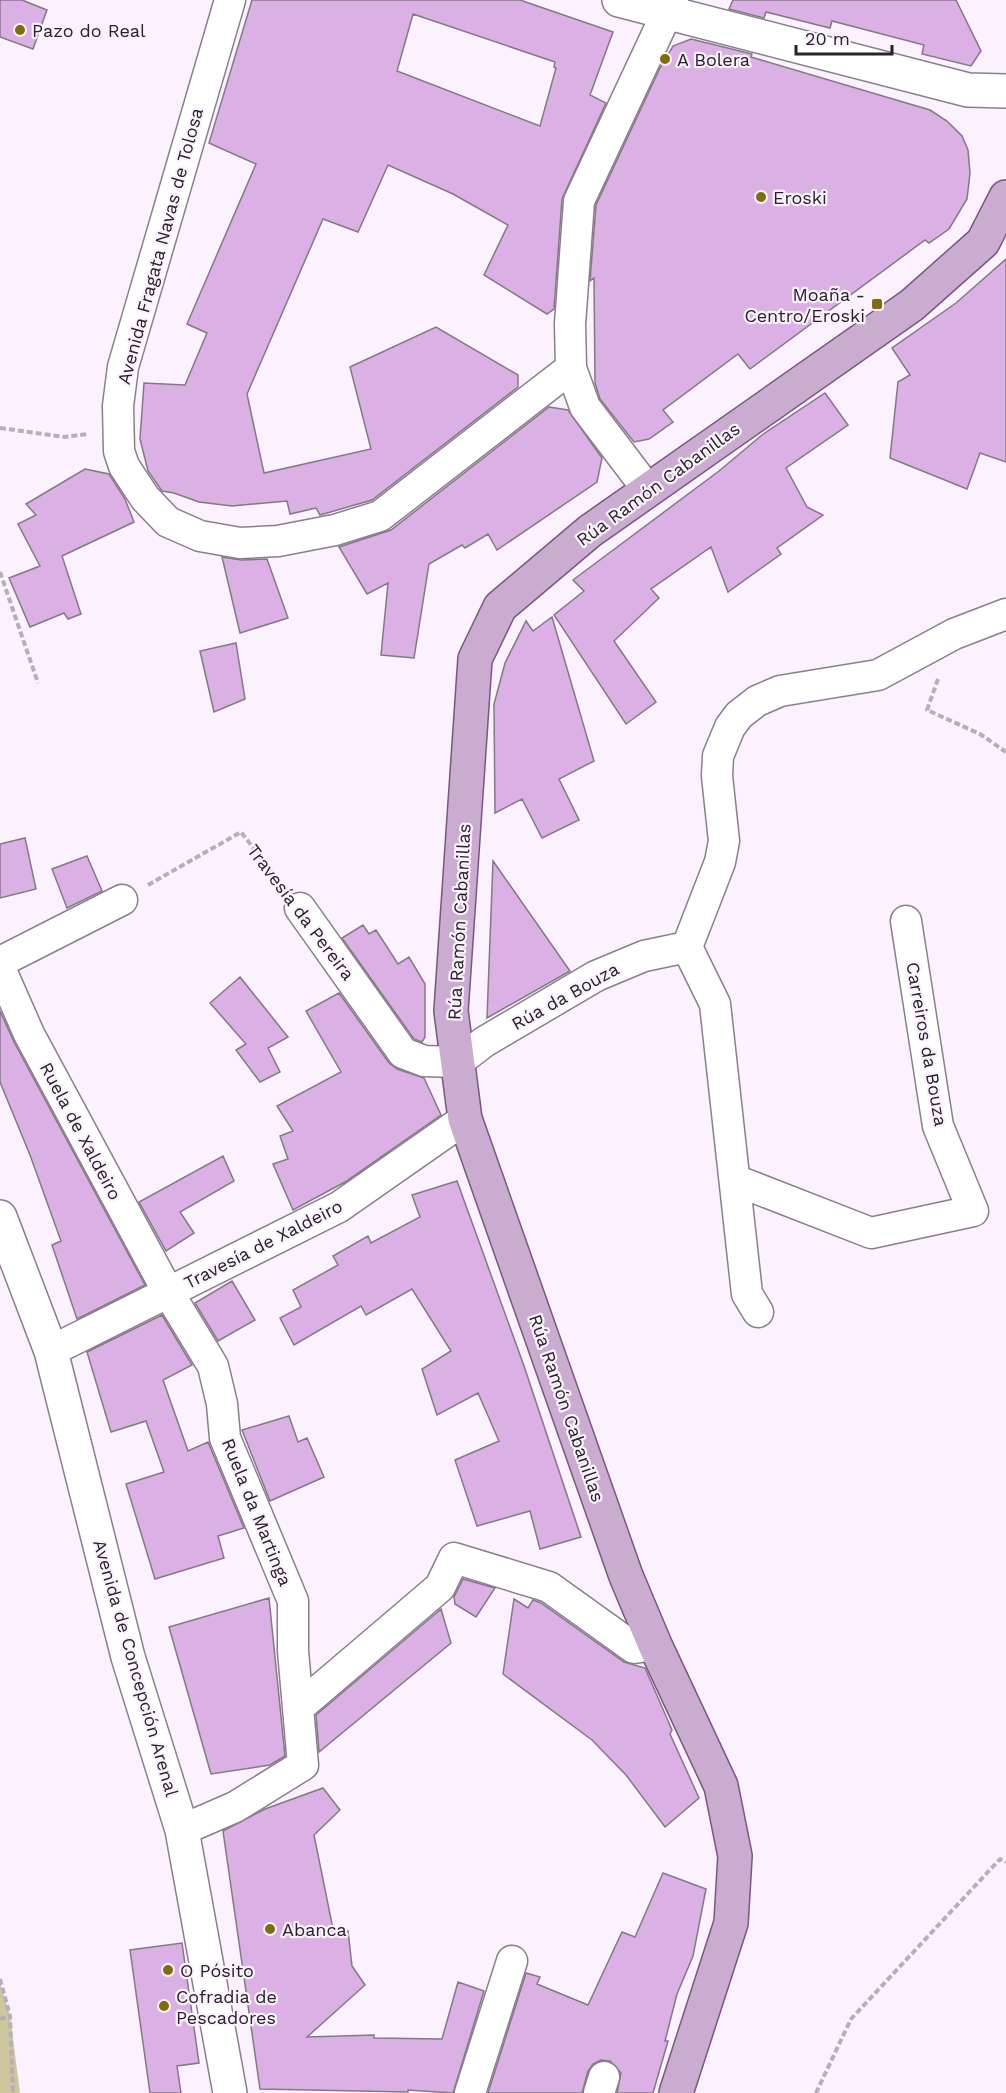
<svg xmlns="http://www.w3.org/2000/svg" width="1006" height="2093" font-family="'Work Sans',sans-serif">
	<rect width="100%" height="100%" fill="#fcf1fe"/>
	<!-- green -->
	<path fill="#cec69d" d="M 0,1982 L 10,2016 L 20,2093 L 0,2093 Z"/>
	<!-- building -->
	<path fill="#dbb0e4" stroke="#837985" stroke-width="1.5" fill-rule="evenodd" d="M 0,0 L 22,0 L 47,10 L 33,49 L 0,37 Z
		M 252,0 L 520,0 L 613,32 L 590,95 L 606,103 L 562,199 L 554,309 L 547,314 L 484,275 L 508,225 L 453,194 L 388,165 L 358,232 L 323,219 L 247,394 L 264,473 L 371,449 L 350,367 L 436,327 L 518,375 L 518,387 L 372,500 L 320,515 L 316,508 L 290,514 L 287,501 L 232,506 L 199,502 L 174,493 L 162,491 L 148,471 L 140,439 L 144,383 L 185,385 L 207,333 L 187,324 L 256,164 L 209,143 ZM 413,14 L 555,62 L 554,67 L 556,68 L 540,126 L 397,71 Z
		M 733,0 L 956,0 L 981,51 L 971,66 L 922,54 L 924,45 L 832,21 L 830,28 L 766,12 L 764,18 L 729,9 Z
		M 691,39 L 752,54 L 751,57 L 930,110 L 947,121 L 962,136 L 968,150 L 970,173 L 967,199 L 949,229 L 929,243 L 925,240 L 750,369 L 738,354 L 663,410 L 673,422 L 649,439 L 634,442 L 600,399 L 595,383 L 594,278 L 590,281 L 596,205 L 660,68 L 673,46 Z
		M 1006,259 L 1006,462 L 980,453 L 967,489 L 890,458 L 898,382 L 910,375 L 892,348 L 956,303 Z
		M 825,393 L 848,425 L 786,468 L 807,507 L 823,515 L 777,548 L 781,554 L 728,592 L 711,547 L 651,589 L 659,598 L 614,641 L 656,702 L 626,724 L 554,615 L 584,591 L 573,580 L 719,471 L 762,435 Z
		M 549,407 L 568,410 L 602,458 L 597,482 L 497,550 L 488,534 L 465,548 L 462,545 L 429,564 L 414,658 L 381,655 L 388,583 L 367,594 L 339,547 L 391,530 Z
		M 85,469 L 109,474 L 125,499 L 134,522 L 62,556 L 81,614 L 68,619 L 64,613 L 30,627 L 9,578 L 40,566 L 18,524 L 36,515 L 26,504 Z
		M 222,557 L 241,560 L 267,559 L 288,618 L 240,633 Z
		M 552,617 L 594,761 L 559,779 L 579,820 L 542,838 L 522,799 L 495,813 L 494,704 L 505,663 L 526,621 L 533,631 Z
		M 236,643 L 245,699 L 214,712 L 200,651 Z
		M 25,838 L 36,889 L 0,898 L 0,844 Z
		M 87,856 L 102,891 L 67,908 L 52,869 Z
		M 493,861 L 570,971 L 487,1018 Z
		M 363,925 L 369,934 L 376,930 L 398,964 L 409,957 L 425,984 L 425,1037 L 422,1042 L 414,1039 L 342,938 Z
		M 240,977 L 288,1037 L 268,1048 L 280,1072 L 260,1082 L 236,1050 L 246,1044 L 210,1003 Z
		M 339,993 L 389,1063 L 397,1069 L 424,1078 L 441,1115 L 345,1182 L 293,1210 L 273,1164 L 288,1159 L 280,1136 L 293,1131 L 277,1106 L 341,1072 L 306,1011 Z
		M 0,1011 L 14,1042 L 145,1285 L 77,1319 L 52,1245 L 61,1241 L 30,1155 L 0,1082 Z
		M 223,1156 L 234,1181 L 180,1212 L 194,1233 L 166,1251 L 139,1202 Z
		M 457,1181 L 524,1366 L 581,1537 L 540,1549 L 530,1511 L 477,1526 L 455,1460 L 499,1441 L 478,1393 L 437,1415 L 422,1369 L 451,1351 L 412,1289 L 366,1315 L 361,1306 L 294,1345 L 280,1318 L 301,1307 L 293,1290 L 338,1265 L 333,1256 L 368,1236 L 371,1243 L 420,1217 L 412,1195 Z
		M 232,1281 L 255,1320 L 218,1341 L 195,1303 Z
		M 162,1315 L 192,1365 L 163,1380 L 188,1451 L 208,1442 L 244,1528 L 218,1536 L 224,1558 L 155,1579 L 126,1484 L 164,1472 L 146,1421 L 111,1432 L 87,1352 Z
		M 289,1416 L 298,1442 L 307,1438 L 324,1477 L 270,1501 L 242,1430 Z
		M 463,1579 L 495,1588 L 476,1617 L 455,1604 L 454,1597 Z
		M 269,1598 L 285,1756 L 270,1765 L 211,1774 L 169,1627 Z
		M 514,1599 L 528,1608 L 533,1600 L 541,1603 L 624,1662 L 645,1668 L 672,1730 L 670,1734 L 699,1798 L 665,1827 L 626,1775 L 592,1740 L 503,1674 Z
		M 441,1609 L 451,1643 L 319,1752 L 316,1715 Z
		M 323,1788 L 340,1810 L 314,1835 L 334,1934 L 348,1931 L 352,1966 L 365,1985 L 307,2037 L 374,2035 L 374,2038 L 442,2039 L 458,1982 L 484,1991 L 453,2093 L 408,2090 L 408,2092 L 260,2089 L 223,1831 L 265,1809 Z
		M 663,1873 L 706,1889 L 693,1956 L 677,1994 L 665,2041 L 668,2041 L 653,2093 L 617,2093 L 621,2073 L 610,2061 L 601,2060 L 593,2064 L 588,2071 L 582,2093 L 488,2093 L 526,1973 L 540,1977 L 537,1984 L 588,2005 L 622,1932 L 635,1937 Z
		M 182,1943 L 199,2063 L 177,2066 L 181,2093 L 150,2093 L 130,1950 Z"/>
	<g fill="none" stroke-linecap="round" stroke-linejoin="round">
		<defs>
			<path id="street" d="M 230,0 L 123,367 L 118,406 L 119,451 L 124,466 L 145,498 L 168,522 L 200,536 L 240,543 L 278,541 L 335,530 L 380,516 L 571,368
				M 648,490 L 585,407 L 571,368 L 570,324 L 579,201 L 673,0
				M 300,908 L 403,1053 L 424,1061 L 458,1062 L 484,1042 L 596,976 L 644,956 L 687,947
				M 687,947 L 720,862 L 724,841 L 717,776 L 718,756 L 730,727 L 739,715 L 757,701 L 780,691 L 878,675 L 954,634 L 1006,614
				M 687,947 L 715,1004 L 747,1294 L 758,1312
				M 0,962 L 122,900
				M 0,968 L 29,1034 L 168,1292 L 213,1366 L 222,1404 L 225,1438 L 293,1601 L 293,1651 L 298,1708
				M 735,1180 L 871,1233 L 973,1211 L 938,1126 L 906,921
				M 51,1351 L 339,1207 L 465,1119
				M 182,1830 L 235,1807 L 303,1765 L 298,1708 L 440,1587 L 454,1558 L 549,1587 L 634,1648 L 655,1645
				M 470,2093 L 512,1961
				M 599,2093 L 604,2077"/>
			<path id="secondary" d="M 619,0 L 968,90 L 1006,91
				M 0,1217 L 51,1351 L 128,1657 L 182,1830 L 230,2093"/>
			<path id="primary" d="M 676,2093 L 731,1923 L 735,1856 L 721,1786 L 655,1645 L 626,1576 L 465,1119 L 451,1011 L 475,659 L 500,607 L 590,531 L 912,305 L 983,242 L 1006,197"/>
		</defs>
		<!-- street casing -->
		<use href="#street" stroke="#8a7f8c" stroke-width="33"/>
		<!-- secondary casing -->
		<use href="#secondary" stroke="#8a7f8c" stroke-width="36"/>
		<!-- primary casing -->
		<use href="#primary" stroke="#795880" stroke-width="36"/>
		<!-- path -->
		<path stroke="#b7aeb9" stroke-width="4" stroke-dasharray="6 3" stroke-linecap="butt" d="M 0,428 L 65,437 L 87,434
			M 0,572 L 38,683
			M 938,679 L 927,710 L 980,734 L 1006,752
			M 148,885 L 241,832 L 281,884
			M 0,1979 L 10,2016 L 13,2093
			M 0,2019 L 10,2016
			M 816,2093 L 851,2019 L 1000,1859 L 1006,1862"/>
		<!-- street -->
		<use href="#street" stroke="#fff" stroke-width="30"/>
		<!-- secondary -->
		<use href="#secondary" stroke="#fff" stroke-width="33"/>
		<!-- primary -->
		<use href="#primary" stroke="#c9acd0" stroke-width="33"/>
	</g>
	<!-- markers -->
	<g fill="#7e6d08" stroke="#fcf1fe" stroke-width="2">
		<circle cx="20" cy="30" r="6"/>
		<circle cx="665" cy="59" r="6"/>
		<circle cx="761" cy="197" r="6"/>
		<rect x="871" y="298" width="12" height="12" rx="3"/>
		<circle cx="270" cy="1929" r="6"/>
		<circle cx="168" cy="1970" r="6"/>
		<circle cx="164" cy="2006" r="6"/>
	</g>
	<g text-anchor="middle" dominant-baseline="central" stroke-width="4.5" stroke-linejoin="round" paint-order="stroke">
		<!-- poi labels -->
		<g font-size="18" fill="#272327" stroke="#fcf1fe" text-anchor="start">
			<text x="32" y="30">Pazo do Real</text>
			<text x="677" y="59">A Bolera</text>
			<text x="773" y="197">Eroski</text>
			<text x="865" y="294" text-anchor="end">Moaña -<tspan x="865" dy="21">Centro/Eroski</tspan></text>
			<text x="282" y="1929">Abanca</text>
			<text x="180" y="1970">O Pósito</text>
			<text x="176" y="1996">Cofradia de<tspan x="176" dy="21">Pescadores</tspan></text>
		</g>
		<!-- street labels -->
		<g font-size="18" fill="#272327" stroke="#fcf1fe">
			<text transform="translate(160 246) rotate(-75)">Avenida Fragata Navas de Tolosa</text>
			<text transform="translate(658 484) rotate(-36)">Rúa Ramón Cabanillas</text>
			<text transform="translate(301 912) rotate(53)">Travesía da Pereira</text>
			<text transform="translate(459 922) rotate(-87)">Rúa Ramón Cabanillas</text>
			<text transform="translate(565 996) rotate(-29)">Rúa da Bouza</text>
			<text transform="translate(927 1044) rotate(80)">Carreiros da Bouza</text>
			<text transform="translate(81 1131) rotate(62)">Ruela de Xaldeiro</text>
			<text transform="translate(263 1244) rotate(-27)">Travesía de Xaldeiro</text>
			<text transform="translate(567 1408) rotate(71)">Rúa Ramón Cabanillas</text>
			<text transform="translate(257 1512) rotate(68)">Ruela da Martinga</text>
			<text transform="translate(136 1668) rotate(74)">Avenida de Concepción Arenal</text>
		</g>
	</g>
	<!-- scale -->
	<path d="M796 45v9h96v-9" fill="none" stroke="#272327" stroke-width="3"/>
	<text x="805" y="45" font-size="18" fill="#272327" stroke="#fcf1fe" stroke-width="4.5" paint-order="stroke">20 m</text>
</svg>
